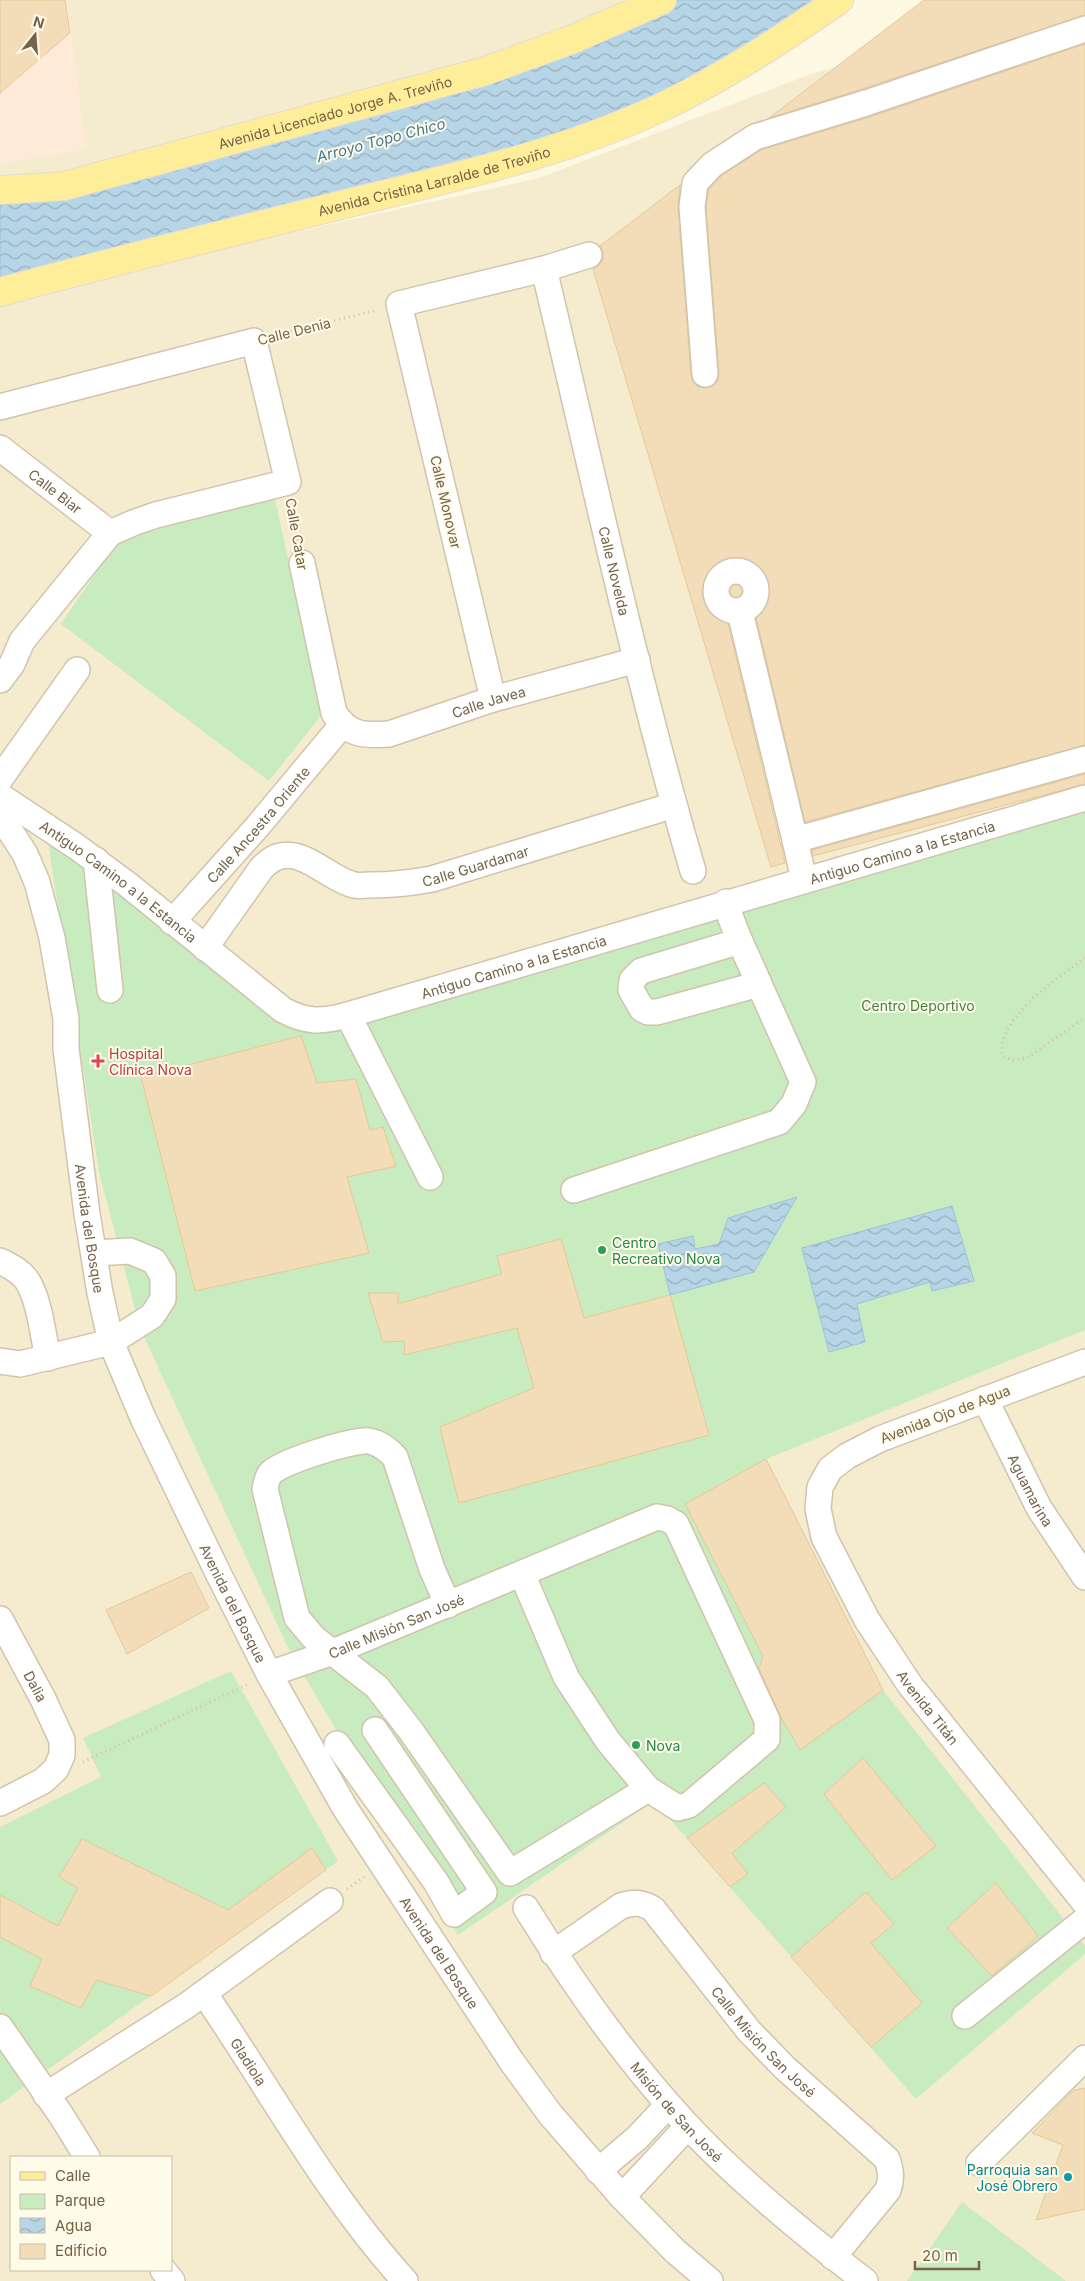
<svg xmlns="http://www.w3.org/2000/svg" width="1085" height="2281" font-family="Inter,sans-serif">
	<defs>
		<pattern id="water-waves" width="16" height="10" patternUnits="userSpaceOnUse" patternTransform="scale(1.25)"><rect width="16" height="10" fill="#b6d5e7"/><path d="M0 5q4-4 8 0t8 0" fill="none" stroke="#99b0bd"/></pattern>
	</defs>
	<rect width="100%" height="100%" fill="#fdf8e2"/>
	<!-- residential -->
	<path fill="#f5ecd0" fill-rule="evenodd" d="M 0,0 L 676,0 L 0,207 Z
		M 1085,0 L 1085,2281 L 0,2281 L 0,297 L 539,178 L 814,73 ZM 11,2157 L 171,2157 L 171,2270 L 11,2270 Z"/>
	<!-- commercial -->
	<path fill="#feead6" d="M 0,0 L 67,0 L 86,149 L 0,164 Z"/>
	<!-- park -->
	<path fill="#c8ebc0" d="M 273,490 L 322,714 L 269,781 L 61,624 L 115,544 Z
		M 1085,811 L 1085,1330 L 766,1459 L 883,1690 L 1085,1946 L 1085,1954 L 916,2099 L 654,1801 L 458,1935 L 290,1652 L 140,1328 L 99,1172 L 48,842 L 311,1034 Z
		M 231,1671 L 338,1861 L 0,2104 L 0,1827 L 101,1777 L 83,1738 Z
		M 962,2202 L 1066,2281 L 907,2281 Z"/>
	<!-- water -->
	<path fill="url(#water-waves)" stroke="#9cc2d9" d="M 661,0 L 839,0 L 662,107 L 0,292 L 0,202 L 364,106 Z
		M 797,1197 L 754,1272 L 670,1295 L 658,1244 L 693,1236 L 695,1249 L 719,1244 L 728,1218 Z
		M 952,1206 L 974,1281 L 932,1291 L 930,1282 L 857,1304 L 865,1342 L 829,1352 L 802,1248 Z"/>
	<!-- building -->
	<path fill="#f3ddb9" stroke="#e6c899" d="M 0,0 L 65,0 L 70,33 L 0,93 Z
		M 924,0 L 1085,0 L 1085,15 L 862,89 L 769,118 Z
		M 1085,44 L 1085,745 L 805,822 L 754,609 L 751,602 L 745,598 L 736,598 L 730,602 L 726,607 L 726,615 L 785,863 L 771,867 L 593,269 L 599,265 L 603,259 L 603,251 L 600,246 L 680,185 L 678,208 L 691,375 L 693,382 L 698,387 L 706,388 L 713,386 L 718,381 L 719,373 L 706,207 L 709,189 L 721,176 L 761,150 L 870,117 Z
		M 1085,774 L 1085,784 L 813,856 L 812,850 Z
		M 301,1036 L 317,1083 L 356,1079 L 370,1130 L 383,1127 L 396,1166 L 347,1177 L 369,1253 L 195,1291 L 141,1077 Z
		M 561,1239 L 584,1318 L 670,1295 L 709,1435 L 459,1503 L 440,1427 L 534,1388 L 517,1328 L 404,1355 L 405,1341 L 383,1342 L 368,1293 L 398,1293 L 398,1304 L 502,1274 L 497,1256 Z
		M 766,1459 L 883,1690 L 800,1750 L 781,1717 L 759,1669 L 763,1656 L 685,1504 Z
		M 191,1572 L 209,1608 L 127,1654 L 106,1610 Z
		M 863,1758 L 936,1846 L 892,1880 L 824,1794 Z
		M 764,1783 L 786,1807 L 732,1853 L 748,1874 L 730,1887 L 687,1838 Z
		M 82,1839 L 228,1910 L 312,1848 L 326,1870 L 151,1996 L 96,1980 L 81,2008 L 30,1986 L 42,1959 L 0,1937 L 0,1895 L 58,1926 L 78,1888 L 59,1877 Z
		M 996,1883 L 1038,1936 L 992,1976 L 947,1928 Z
		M 866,1892 L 894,1924 L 871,1943 L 922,2003 L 871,2047 L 791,1957 Z
		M 1085,2088 L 1085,2209 L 1036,2220 L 1063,2145 L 1032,2133 L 1074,2090 Z"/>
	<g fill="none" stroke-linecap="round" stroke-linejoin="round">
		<defs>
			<g id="minor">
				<path id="s1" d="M 544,269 C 592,470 635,673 693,871"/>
				<path d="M 705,374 L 692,207 L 695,183 L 712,165 L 755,137 L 866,103 L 1085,29"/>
				<path d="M 0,407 L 254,341 L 288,482 L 156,515 L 133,523 L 110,533 L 22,641 L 12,664 L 0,680"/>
				<path id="s2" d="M 0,448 L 110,533"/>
				<path id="s3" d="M 302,563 L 334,713 C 348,735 364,736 389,734 L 493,699 L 637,660"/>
				<circle cx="736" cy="591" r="20"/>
				<path d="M 740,612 L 795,840 L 1085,759"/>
				<path d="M 493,699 L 399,304 L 544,269 L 589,255"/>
				<path d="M 0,779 L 77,670"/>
				<path id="s4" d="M 0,796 L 77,847 L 127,884 L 283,1010 C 308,1023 321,1022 348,1015 L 1085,798"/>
				<path id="s5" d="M 0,815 L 25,854 L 37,882 L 52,938 L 66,1019 L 66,1049 L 87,1214 L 100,1293 L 111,1342 L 143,1418 L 219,1575 L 269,1674 L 345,1808 L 512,2062 L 550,2114 L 622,2197 L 675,2251 L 710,2281"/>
				<path d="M 795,840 L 804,880"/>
				<path d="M 96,860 L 110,990"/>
				<path d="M 726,902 C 733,931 748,957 759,984 L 657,1012 L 648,1012 L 642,1009 L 631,990 L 632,980 L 641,971 L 740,941"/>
				<path id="s6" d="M 172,922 L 257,827 L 342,725"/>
				<path id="s7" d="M 205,948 L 261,869 C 292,833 324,878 354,885 C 359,886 365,885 370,885 C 391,885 411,883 432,879 L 674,805"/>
				<path d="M 348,1015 L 430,1177"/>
				<path d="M 574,1190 L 779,1122 L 794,1104 L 803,1082 L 759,984"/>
				<path d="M 0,1261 C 10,1266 19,1270 26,1279 C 39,1297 43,1335 48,1358"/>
				<path d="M 0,1361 L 20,1364 L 111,1342 L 152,1316 L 163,1299 L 163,1276 L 154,1261 L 130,1251 L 94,1253"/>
				<path id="s8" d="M 1085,1362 L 880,1439 L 847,1456 L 830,1469 L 820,1487 L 818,1509 L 824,1537 L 867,1620 L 910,1685 L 1085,1903"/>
				<path id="s9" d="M 985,1399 L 1039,1508 L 1085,1577"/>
				<path d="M 448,1605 L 432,1569 L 395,1457 C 387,1449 380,1443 369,1441 C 355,1439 278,1462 270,1474 C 267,1477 266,1485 265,1489 L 297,1618 L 314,1638 L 377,1687 L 411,1731 L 510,1873 L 648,1789"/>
				<path id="s10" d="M 0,1619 L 43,1699 L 62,1740 L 62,1755 L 56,1769 L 43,1781 L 0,1803"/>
				<path id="s11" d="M 269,1674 L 333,1652 L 657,1517 L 667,1519 L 676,1524 L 767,1720 L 767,1739 L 689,1805 L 678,1808 L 648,1789 L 608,1741 L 566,1677 L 522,1574"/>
				<path d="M 337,1744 L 436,1882 L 454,1914 L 484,1892 L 375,1730"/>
				<path id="s12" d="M 526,1908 C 573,1984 625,2058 686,2124 C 738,2180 804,2234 865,2281"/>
				<path id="s13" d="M 553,1953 L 621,1906 C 634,1902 641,1902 653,1909 L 749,2031 L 785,2068 L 887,2159 C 891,2171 892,2179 888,2190 L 833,2257"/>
				<path id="s14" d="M 204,1993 C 270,2089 326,2194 405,2281"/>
				<path d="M 965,2016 L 1085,1920"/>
				<path d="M 0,2027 L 61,2115 L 87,2157"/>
				<path d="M 46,2095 L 186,2006 L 330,1901"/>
				<path d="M 979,2163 L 1085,2058"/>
				<path d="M 598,2171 L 637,2138 L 668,2105"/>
				<path d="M 622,2197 L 688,2126"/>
				<path d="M 163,2270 L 172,2281"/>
			</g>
			<g id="major">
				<path id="s15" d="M 0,190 L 64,186 L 485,71 L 573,39 L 662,0"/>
				<path id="s16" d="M 0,292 C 116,261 232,232 349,203 C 455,177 562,154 662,107 C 725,77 782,39 839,0"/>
			</g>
		</defs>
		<!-- minor casing -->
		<use href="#minor" stroke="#d0c4ac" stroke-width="28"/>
		<!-- major casing -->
		<use href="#major" stroke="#e1dcd7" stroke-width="30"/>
		<!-- path -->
		<path stroke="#d8c19c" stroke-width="3" stroke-dasharray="1 4" stroke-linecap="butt" d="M 276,335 L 377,310
			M 292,505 L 298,541
			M 1085,958 C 1058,977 993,1021 1003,1057 L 1014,1060 L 1027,1058 L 1085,1018
			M 83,1762 L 249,1684
			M 347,1889 L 364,1877"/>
		<!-- minor -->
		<use href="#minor" stroke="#fff" stroke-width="25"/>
		<!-- major -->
		<use href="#major" stroke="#feee99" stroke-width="28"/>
	</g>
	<!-- markers -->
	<path fill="#e0444e" stroke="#fffbe9" stroke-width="2" d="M95.5 1053.5h5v5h5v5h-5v5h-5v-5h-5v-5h5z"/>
	<g fill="#2e9e5b" stroke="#fffbe9" stroke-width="2">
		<circle cx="602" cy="1250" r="5"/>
		<circle cx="636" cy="1745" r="5"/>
	</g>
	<circle fill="#0f9aa8" stroke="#fffbe9" stroke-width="2" cx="1068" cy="2177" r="5"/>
	<g text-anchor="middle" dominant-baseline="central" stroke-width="4" stroke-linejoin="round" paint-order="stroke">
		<!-- street labels -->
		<g font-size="14" fill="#756248" stroke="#fffbe9">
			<text stroke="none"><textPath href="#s15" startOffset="345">Avenida Licenciado Jorge A. Treviño</textPath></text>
			<text stroke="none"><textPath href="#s16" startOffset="448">Avenida Cristina Larralde de Treviño</textPath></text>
			<text transform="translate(294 331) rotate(-14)">Calle Denia</text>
			<text stroke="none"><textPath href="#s2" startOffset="70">Calle Biar</textPath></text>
			<text transform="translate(446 502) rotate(77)">Calle Monovar</text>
			<text transform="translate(297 534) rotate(80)">Calle Catar</text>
			<text stroke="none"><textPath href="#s1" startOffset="310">Calle Novelda</textPath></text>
			<text stroke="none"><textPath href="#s3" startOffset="321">Calle Javea</textPath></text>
			<text stroke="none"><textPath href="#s6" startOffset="130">Calle Ancestra Oriente</textPath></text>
			<text stroke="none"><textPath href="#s4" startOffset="1000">Antiguo Camino a la Estancia</textPath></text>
			<text stroke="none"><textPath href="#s7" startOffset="325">Calle Guardamar</textPath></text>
			<text stroke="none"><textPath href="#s4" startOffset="146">Antiguo Camino a la Estancia</textPath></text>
			<text stroke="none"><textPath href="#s4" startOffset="595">Antiguo Camino a la Estancia</textPath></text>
			<text stroke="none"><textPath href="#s5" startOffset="428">Avenida del Bosque</textPath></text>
			<text transform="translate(945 1414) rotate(-21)">Avenida Ojo de Agua</text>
			<text stroke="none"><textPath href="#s9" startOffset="102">Aguamarina</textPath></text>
			<text stroke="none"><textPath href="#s5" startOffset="832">Avenida del Bosque</textPath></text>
			<text stroke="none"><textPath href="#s11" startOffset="136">Calle Misión San José</textPath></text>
			<text stroke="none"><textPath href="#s10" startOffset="76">Dalia</textPath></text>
			<text stroke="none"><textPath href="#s8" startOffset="549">Avenida Titán</textPath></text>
			<text stroke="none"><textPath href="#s5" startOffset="1238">Avenida del Bosque</textPath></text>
			<text stroke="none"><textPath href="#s13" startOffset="289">Calle Misión San José</textPath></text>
			<text stroke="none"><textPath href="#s14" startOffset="82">Gladiola</textPath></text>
			<text stroke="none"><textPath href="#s12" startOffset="254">Misión de San José</textPath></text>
		</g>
		<!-- park labels -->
		<g font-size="14" fill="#468142" stroke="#fffbe9">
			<text x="918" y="1005">Centro Deportivo</text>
		</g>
		<!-- health labels -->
		<g font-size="14" fill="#be3a42" stroke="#fffbe9" text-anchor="start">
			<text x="109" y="1053">Hospital<tspan x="109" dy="16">Clínica Nova</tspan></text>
		</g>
		<!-- leisure labels -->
		<g font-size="14" fill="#27864d" stroke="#fffbe9" text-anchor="start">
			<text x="612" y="1242">Centro<tspan x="612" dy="16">Recreativo Nova</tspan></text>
			<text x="646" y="1745">Nova</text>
		</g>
		<!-- culture labels -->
		<g font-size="14" fill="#0d838f" stroke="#fffbe9" text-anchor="end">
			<text x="1058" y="2169">Parroquia san<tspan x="1058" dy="16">José Obrero</tspan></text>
		</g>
		<!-- water labels -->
		<g font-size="15" font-style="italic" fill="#467998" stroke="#fffbe9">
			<text transform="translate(381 140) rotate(-15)">Arroyo Topo Chico</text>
		</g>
	</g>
	<!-- legend -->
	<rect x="10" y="2156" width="162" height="115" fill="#fffbe9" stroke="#c8bea9"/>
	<rect x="20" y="2172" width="25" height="8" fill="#feee99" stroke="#c8bea9"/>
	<text x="55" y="2181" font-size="15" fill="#756248">Calle</text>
	<rect x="20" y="2194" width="25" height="15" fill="#c8ebc0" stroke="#c8bea9"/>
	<text x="55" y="2206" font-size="15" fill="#756248">Parque</text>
	<rect x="20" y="2218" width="25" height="15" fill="url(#water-waves)" stroke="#c8bea9"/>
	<text x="55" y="2231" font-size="15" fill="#756248">Agua</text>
	<rect x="20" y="2244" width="25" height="15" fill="#f3ddb9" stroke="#c8bea9"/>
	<text x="55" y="2256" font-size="15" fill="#756248">Edificio</text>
	<!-- north arrow -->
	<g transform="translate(35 35) rotate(17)" stroke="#fffbe9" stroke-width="4" paint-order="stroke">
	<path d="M0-4L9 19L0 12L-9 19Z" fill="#756248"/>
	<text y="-8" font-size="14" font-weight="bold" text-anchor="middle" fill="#756248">N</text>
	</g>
	<!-- scale -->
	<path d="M915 2261v8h64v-8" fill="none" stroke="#756248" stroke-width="2.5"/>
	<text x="922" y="2261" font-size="15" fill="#756248" stroke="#fffbe9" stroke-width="4" paint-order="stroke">20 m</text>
</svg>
